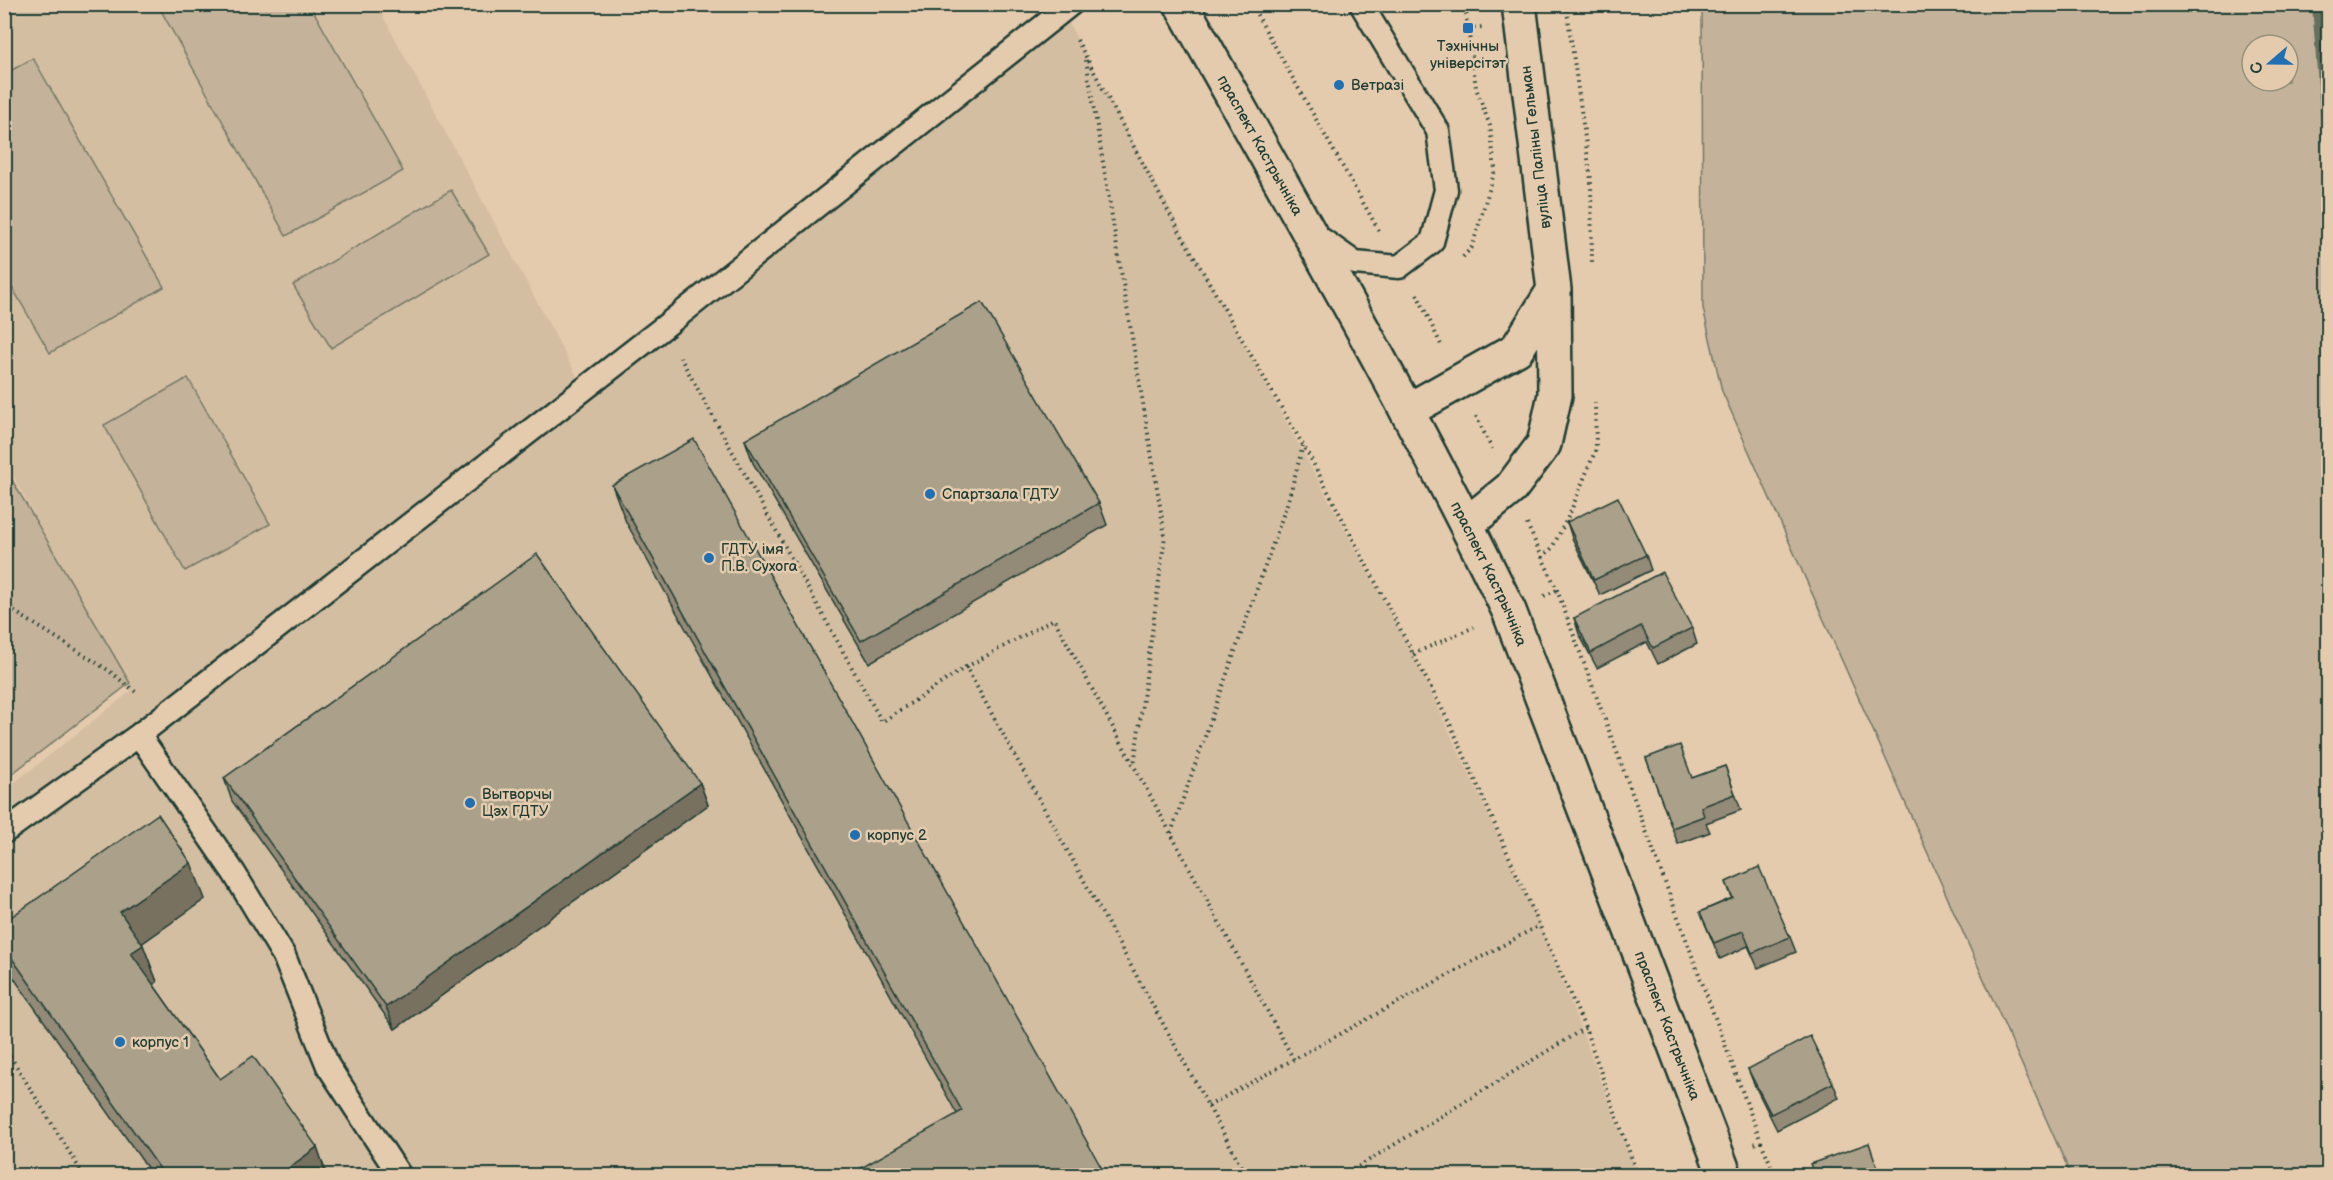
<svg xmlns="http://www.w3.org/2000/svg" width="2333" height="1180" font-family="'Balsamiq Sans',sans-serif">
	<rect width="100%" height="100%" fill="#e5cbad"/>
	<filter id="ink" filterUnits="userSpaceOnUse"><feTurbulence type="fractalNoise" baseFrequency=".0167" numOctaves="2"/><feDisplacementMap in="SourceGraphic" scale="12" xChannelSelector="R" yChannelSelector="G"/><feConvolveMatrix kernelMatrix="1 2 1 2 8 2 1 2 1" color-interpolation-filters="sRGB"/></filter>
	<g filter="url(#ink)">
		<!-- built -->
		<path fill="#d4bea2" d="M 21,4 L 377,5 L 584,389 L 1062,11 L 1413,654 L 1540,925 L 1638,1175 L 5,1175 L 5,790 L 131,691 L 5,462 L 4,14 Z"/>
		<!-- green -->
		<path fill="#c4b39a" stroke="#727867" stroke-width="1.5" fill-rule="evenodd" d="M 158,5 L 310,5 L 403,171 L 286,236 Z
			M 1702,5 L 2328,5 L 2328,1175 L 2071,1175 L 1722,391 L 1703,308 ZM 2252,45 L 2288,45 L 2288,81 L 2252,81 Z
			M 33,58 L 164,287 L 50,353 L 5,275 L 5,74 Z
			M 451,190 L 489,254 L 331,348 L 293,285 Z
			M 188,378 L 270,524 L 185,571 L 104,425 Z
			M 5,468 L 130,683 L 5,779 L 4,779 Z"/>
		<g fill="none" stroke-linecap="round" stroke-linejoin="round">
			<!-- stream -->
			<path stroke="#666f5f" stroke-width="12" d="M 2318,4 L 2328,139"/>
			<defs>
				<path id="lane" d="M 1314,234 L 1355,263 L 1399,267 L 1432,242 L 1446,190 L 1438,131 L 1361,4
					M 139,735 L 234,873 L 284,956 L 328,1066 L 400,1176
					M 4,832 L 139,735 L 664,327 L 1071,4"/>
				<path id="street" d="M 1407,411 L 1517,349 L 1554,290
					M 1467,524 L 1511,488 L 1544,444 L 1555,395 L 1554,290 L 1519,4"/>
				<g id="secondary">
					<path id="s1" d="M 1181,4 C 1293,205 1409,404 1509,611 L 1725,1176"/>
				</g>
			</defs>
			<!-- lane casing -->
			<use href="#lane" stroke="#1f3d34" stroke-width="27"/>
			<!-- street casing -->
			<use href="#street" stroke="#1f3d34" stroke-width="38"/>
			<!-- secondary casing -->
			<use href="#secondary" stroke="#1f3d34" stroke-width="38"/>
			<!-- path -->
			<path stroke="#1f3d34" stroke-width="4" stroke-dasharray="1.5 4.5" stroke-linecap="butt" d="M 1251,4 L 1379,231
				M 1566,4 L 1591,180 L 1592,266
				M 1468,28 L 1485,27
				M 1077,40 L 1173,220 L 1311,459 L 1453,730 L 1585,1028 L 1638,1176
				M 1086,60 L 1165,536 L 1134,765
				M 1463,257 L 1472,247 L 1495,170 L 1490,126 L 1476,88 L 1465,4
				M 1417,294 L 1442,347
				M 680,357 L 882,722 L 966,667 L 1247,1176
				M 1476,416 L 1492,449
				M 1527,524 L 1557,590 L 1761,1142 L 1754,1144
				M 1542,558 L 1552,548 L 1570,513 L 1596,449 L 1595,402
				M 1544,596 L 1557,590
				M 4,605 L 108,670 L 138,694
				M 1413,654 L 1474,627
				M 966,667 L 1054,619 L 1294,1060
				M 1171,833 L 1288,501 L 1303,446
				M 4,1046 L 84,1176
				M 1208,1106 L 1540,925
				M 1761,1142 L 1776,1176
				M 1343,1176 L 1585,1028
				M 1673,1176 L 1673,1175"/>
			<!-- lane -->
			<use href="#lane" stroke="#e5cbad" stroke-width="22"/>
			<!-- street -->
			<use href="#street" stroke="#e5cbad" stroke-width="33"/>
			<!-- secondary -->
			<use href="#secondary" stroke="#e5cbad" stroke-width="33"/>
		</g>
		<!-- wall -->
		<path fill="#938a77" stroke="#1f3d34" stroke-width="1.5" d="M 745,440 L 1099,503 L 1107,525 L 869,663 L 753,463 Z
			M 612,485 L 1106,1176 L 957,1114 L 626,522 Z
			M 1567,522 L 1646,555 L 1651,570 L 1600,595 L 1572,538 Z
			M 1574,618 L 1692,628 L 1697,644 L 1658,664 L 1647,642 L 1597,668 L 1579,634 Z
			M 1646,758 L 1692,778 L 1725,766 L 1741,810 L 1706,823 L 1710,832 L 1678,844 Z
			M 224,778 L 700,783 L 708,805 L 395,1029 L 232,801 Z
			M 1726,882 L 1790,937 L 1796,952 L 1758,968 L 1748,946 L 1720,959 L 1700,912 L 1732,898 Z
			M 205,899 L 142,943 L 157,982 L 153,984 L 220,1079 L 317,1147 L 327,1176 L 153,1176 L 6,967 L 4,962 L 4,922 Z
			M 1748,1069 L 1833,1083 L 1839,1098 L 1777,1130 L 1754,1084 Z"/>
		<!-- shaded-wall -->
		<path fill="#787161" stroke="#1f3d34" stroke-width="1.5" d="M 700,783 L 708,805 L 395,1029 L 386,1007 Z
			M 191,863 L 205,899 L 134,949 L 120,912 Z
			M 143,945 L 157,982 L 145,990 L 131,953 Z
			M 317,1147 L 327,1176 L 288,1176 L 286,1170 Z"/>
		<!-- building -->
		<path fill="#aba18a" stroke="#1f3d34" stroke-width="1.5" d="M 982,302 L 1099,503 L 861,641 L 745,440 Z
			M 694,439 L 1106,1176 L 847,1176 L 962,1111 L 612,485 Z
			M 1618,497 L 1646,555 L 1594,580 L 1567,522 Z
			M 537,554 L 700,783 L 386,1007 L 224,778 Z
			M 1662,572 L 1692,628 L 1653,648 L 1641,626 L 1591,653 L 1574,618 Z
			M 1680,745 L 1692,778 L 1725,766 L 1735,794 L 1701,807 L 1704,816 L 1672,828 L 1646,758 Z
			M 158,814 L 191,863 L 120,912 L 143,945 L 131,953 L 220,1079 L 253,1056 L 317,1147 L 286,1170 L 290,1176 L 165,1176 L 4,947 L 4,922 Z
			M 1759,867 L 1790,937 L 1752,953 L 1743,931 L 1714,943 L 1700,912 L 1733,898 L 1726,882 Z
			M 1810,1036 L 1833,1083 L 1771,1114 L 1748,1069 Z
			M 1869,1143 L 1880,1176 L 1815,1176 L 1810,1164 Z
			M 358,1168 L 363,1176 L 348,1176 Z"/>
	</g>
	<!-- markers -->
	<g fill="#1f6fb2" stroke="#e5cbad" stroke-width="2">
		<rect x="1462" y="22" width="12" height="12" rx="3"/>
		<circle cx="1339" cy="85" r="6"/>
		<circle cx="930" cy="494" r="6"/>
		<circle cx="709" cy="558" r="6"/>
		<circle cx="470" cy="803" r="6"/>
		<circle cx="855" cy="835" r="6"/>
		<circle cx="120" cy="1042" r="6"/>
	</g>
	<g text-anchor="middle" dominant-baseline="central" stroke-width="5" stroke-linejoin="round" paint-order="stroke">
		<!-- poi labels -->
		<g font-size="15" fill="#1f3d34" stroke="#e5cbad" text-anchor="start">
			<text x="1468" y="46" text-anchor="middle">Тэхнічны<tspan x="1468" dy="17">універсітэт</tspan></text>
			<text x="1351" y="85">Ветразі</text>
			<text x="942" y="494">Спартзала ГДТУ</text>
			<text x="721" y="549">ГДТУ імя<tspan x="721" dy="17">П.В. Сухога</tspan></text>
			<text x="482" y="794">Вытворчы<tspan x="482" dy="17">Цэх ГДТУ</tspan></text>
			<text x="867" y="835">корпус 2</text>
			<text x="132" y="1042">корпус 1</text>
		</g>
		<!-- street labels -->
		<g font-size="15" fill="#1f3d34" stroke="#e5cbad">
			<text stroke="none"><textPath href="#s1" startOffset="162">праспект Кастрычніка</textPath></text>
			<text transform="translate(1536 147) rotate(-97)">вуліца Паліны Гельман</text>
			<text stroke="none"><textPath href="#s1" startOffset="648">праспект Кастрычніка</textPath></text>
			<text stroke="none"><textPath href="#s1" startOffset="1134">праспект Кастрычніка</textPath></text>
		</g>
	</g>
	<!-- margin -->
	<rect width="2333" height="1180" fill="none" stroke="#e5cbad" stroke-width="24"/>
	<rect x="12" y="12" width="2309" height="1156" fill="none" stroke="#1f3d34" stroke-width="2" filter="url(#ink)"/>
	<!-- north arrow -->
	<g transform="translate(2270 63) rotate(250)"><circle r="28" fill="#e5cbad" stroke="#96927d" stroke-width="1.5"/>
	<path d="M0-4.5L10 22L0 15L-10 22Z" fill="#1f6fb2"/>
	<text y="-9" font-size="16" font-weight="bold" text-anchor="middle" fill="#1f3d34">С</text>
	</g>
</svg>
